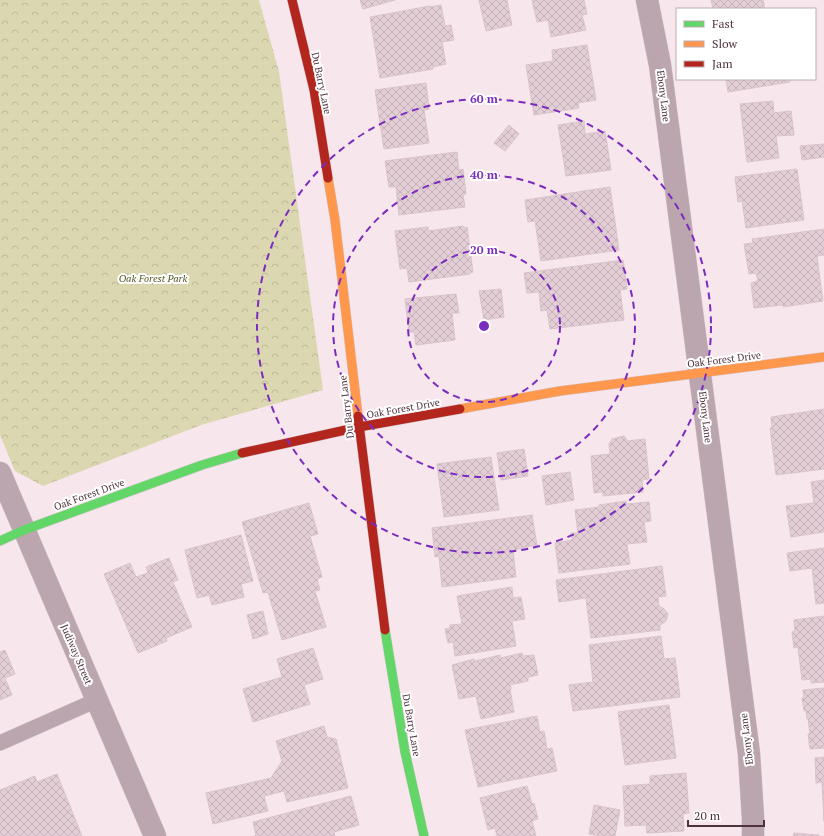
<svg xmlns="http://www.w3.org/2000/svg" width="824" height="836" viewBox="0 0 824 836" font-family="'PT Serif',serif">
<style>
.forest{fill:url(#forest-crowns)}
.building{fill:url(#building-cross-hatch);stroke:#d9c3cc}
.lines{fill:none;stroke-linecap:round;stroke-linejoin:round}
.lane-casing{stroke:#d4c4ca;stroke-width:16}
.street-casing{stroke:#d4c4ca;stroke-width:23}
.fast-casing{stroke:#d4c4ca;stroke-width:10}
.slow-casing{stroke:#d4c4ca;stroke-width:10}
.jam-casing{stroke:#d4c4ca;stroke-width:10}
.lane{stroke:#bba5ae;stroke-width:15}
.street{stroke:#bba5ae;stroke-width:22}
.fast{stroke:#63d668;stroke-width:9}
.slow{stroke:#ff974d;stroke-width:9}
.jam{stroke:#b3261e;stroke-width:9}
.ring{fill:none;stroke:#7b2cbf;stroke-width:2;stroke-dasharray:7 5}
.labels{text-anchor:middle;stroke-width:4;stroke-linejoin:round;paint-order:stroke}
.street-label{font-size:10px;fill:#4f323e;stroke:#fff}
.park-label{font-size:10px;font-style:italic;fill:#545723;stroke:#fff}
.centre{fill:#7b2cbf;stroke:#fff;stroke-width:2}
.ring-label{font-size:12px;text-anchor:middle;font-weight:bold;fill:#7b2cbf;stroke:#fff;stroke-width:4;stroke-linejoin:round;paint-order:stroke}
</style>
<defs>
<pattern id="forest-crowns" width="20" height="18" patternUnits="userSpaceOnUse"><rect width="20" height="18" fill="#dbd7b0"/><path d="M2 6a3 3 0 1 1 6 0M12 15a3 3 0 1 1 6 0" fill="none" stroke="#beb998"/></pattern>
<pattern id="building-cross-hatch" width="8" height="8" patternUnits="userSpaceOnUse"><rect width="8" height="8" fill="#e4ced6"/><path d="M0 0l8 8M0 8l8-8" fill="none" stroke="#c5b1b9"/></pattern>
</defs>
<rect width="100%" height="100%" fill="#f7e6ec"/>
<path class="forest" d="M0,0h259l20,72 44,318 -122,35 -158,61 -28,-15 -15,-36z"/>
<g class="building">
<path d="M360,0h35l-32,9z"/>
<path d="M479,0h28l5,25 -26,6z"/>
<path d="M532,0h52l3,14 -5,1 4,15 -35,7 -3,-17 -11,2z"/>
<path d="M711,0h52l2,9h-52z"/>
<path d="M441,5l4,21 6,-1 3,15 -12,2 4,22 -13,3v2l-53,9 -10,-61 60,-11v1z"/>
<path d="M587,45l9,55 -18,3 1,5 -45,7 -8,-50 27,-4 -1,-11z"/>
<path d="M726,79h64v3l-62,10z"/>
<path d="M426,83l3,26 -5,1 5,33 -45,6 -9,-59z"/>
<path d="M773,101l1,12 17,-2 3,24 -18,1 3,22 -32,4 -7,-58z"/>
<path d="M584,121l1,13 20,-3 6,39 -45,6 -8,-51z"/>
<path d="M509,125l10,9 -14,17 -11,-8z"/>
<path d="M824,144v13l-22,3 -2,-14z"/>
<path d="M457,152l2,18 4,-1 3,25 -3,1 2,12 -66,8 -3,-28h-7l-4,-26z"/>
<path d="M797,169l7,51 -58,8 -4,-27 -4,1 -3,-25z"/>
<path d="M610,187l9,63 -78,11 -6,-40 -7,1 -3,-22z"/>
<path d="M463,226l1,2 3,-1 6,45 -3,1v1l-61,8 -2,-14 -7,1 -5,-38 33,-4v4z"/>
<path d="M824,229v26l-7,1 6,45 -40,6v-2l-29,3 -3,-25 7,-2 -2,-8 -7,1 -5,-30 9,-1 -1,-4z"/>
<path d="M623,260l4,29 -7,1 4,30 -74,9 -3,-19 -6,1 -2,-19 -12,1 -3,-20z"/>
<path d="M501,289l3,28 -20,3 -5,-29z"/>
<path d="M456,294l3,19h-7l3,27 -39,5 -2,-13h-5l-4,-33z"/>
<path d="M824,409v60l-48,6 -6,-47h2l-1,-11z"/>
<path d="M624,436l4,5 17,-2 4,40 -7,1 1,12 -40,4v-4l-9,1 -3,-37 19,-2 -1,-10 3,-5z"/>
<path d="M524,449l4,27 -27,4 -4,-27z"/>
<path d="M491,457l8,53 -55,7 -7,-53z"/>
<path d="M570,472l4,28 -28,5 -4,-29z"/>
<path d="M824,480v52l-33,5 -5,-31 28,-3 -3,-21z"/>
<path d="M626,501l1,3 22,-2 2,19 -7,1 3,20 -20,2 3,20 -71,9 -4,-30 17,-3 -1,-7h7l-3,-23 24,-3v-2z"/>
<path d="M309,503l9,31 -8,2 12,41 -5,2 3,11 -5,1 11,36 -44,13 -14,-48 -5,1 -21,-71z"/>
<path d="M532,515l5,30 -24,5 3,27 -74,10 -3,-31 -4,1 -3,-29z"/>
<path d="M241,535l12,46 -12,3 3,13 -32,8 -3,-10 -12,3 -12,-48z"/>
<path d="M824,548v55l-8,1 -4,-36 -22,3 -3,-18z"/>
<path d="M169,558l9,22 -5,2 19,45 -26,11 1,3 -29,12 -34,-79 26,-11 6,14 12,-4 -2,-6z"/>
<path d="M662,566l4,30 -8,1 1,9 5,3 4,5 -2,7 -6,4v5l-69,8 -5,-40 -27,4 -3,-22z"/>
<path d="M512,587l1,11 8,-1 4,22 -13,2 4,25 -61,10 -2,-14 -5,1 -3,-14 5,-1v-3l12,-1 -5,-28z"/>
<path d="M263,611l5,23 -15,5 -6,-24z"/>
<path d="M824,616v66l-13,1v-4l-9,1 -4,-33 -4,1 -2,-16 3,-1 -1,-11z"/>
<path d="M661,636l3,23 11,-1 5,39 -107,14 -4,-26 24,-3 -4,-37z"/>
<path d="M313,648l10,31 -19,6 6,19 -57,18 -10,-33 39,-12 -5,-18z"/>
<path d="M5,650l10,24 -10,4 7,17 -12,5v-48z"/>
<path d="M522,653l1,3 11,-1 4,20 -10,2v4l-18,4 1,4h-1l4,23 -33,7 -5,-23 -17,3 -7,-34 22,-6 1,2 25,-6 1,3z"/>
<path d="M824,688v60l-14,1 -2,-15 2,-1 -2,-14h-1l-1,-8h-2l-2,-13h2l-1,-8z"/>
<path d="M669,705l7,53 -51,7 -7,-53z"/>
<path d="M537,716l3,16 4,-1 3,18 5,-1 5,23 -79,16 -13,-57z"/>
<path d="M324,726l3,11 9,2 12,49 -61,14 -3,-11 -20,5 4,15 -55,13 -7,-31 65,-15 11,-17 -6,-20z"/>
<path d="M824,757v64l-2,-39 -6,1 -1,-25z"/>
<path d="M686,773l3,40 -6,1 1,17 -37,2 -1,-8 -21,1 -2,-40 27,-2v-8z"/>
<path d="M57,774l25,62h-82v-46l35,-14 2,6z"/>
<path d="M527,786l5,18 2,-1 4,16 -6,2 4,15h-39l-2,-8 -7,2 -8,-32z"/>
<path d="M351,796l8,29 -25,7 1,4h-81l2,-1 -3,-13z"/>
<path d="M594,805l26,5 -5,26h-13l-13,-2z"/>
<path d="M794,833l25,2v1h-26z"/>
</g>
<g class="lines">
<g class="lane-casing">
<path id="lane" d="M0,743l97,-43"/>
</g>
<g class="street-casing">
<g id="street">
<path d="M647,0l13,65 89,689 4,64v18"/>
<path d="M0,473l155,363"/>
</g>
</g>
<g class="fast-casing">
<g id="fast">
<path d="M0,541l24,-11 178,-65 40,-12"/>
<path d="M385,630l20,122 19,84"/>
</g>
</g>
<g class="slow-casing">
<g id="slow">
<path d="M328,178l7,42 23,196"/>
<path d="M460,409l100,-18 264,-34"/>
</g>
</g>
<g class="jam-casing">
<g id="jam">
<path d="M292,0l22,90 14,88"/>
<path d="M358,416l27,214"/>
<path d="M242,453l117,-26 101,-18"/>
</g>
</g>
<use href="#lane" class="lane"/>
<use href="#street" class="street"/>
<use href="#fast" class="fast"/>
<use href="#slow" class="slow"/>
<use href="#jam" class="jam"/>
</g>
<g class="ring">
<circle cx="484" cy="326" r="76"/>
<circle cx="484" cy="326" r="151"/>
<circle cx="484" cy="326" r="227"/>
</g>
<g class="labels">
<g class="street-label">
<text transform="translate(322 83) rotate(78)" y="4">Du Barry Lane</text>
<text transform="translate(664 96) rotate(83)" y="4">Ebony Lane</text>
<text transform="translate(724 359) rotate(-7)" y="4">Oak Forest Drive</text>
<text transform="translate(346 407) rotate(-97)" y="4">Du Barry Lane</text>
<text transform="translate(403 408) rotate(-10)" y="4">Oak Forest Drive</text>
<text transform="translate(706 417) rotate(83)" y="4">Ebony Lane</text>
<text transform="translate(89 494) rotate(-20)" y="4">Oak Forest Drive</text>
<text transform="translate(77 654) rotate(67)" y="4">Judiway Street</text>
<text transform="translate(412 725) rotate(80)" y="4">Du Barry Lane</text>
<text transform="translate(746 739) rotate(-97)" y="4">Ebony Lane</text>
</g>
<g class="park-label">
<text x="153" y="282">Oak Forest Park</text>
</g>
</g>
<circle cx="484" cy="326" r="6" class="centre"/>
<g class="ring-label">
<text x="484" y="103">60 m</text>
<text x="484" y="179">40 m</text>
<text x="484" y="254">20 m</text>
</g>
<rect x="676" y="8" width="140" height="72" fill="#ffffff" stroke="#b9adb2"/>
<rect x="684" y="21" width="20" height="6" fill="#63d668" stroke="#b9adb2"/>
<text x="712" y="28" font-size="12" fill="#4f323e">Fast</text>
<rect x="684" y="41" width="20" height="6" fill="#ff974d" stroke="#b9adb2"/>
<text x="712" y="48" font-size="12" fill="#4f323e">Slow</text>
<rect x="684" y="61" width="20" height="6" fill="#b3261e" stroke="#b9adb2"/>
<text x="712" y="68" font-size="12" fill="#4f323e">Jam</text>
<path d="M688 820v6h76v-6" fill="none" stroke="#4f323e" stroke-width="2"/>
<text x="694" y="820" font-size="12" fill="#4f323e" stroke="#ffffff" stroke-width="3" paint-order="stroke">20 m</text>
</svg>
